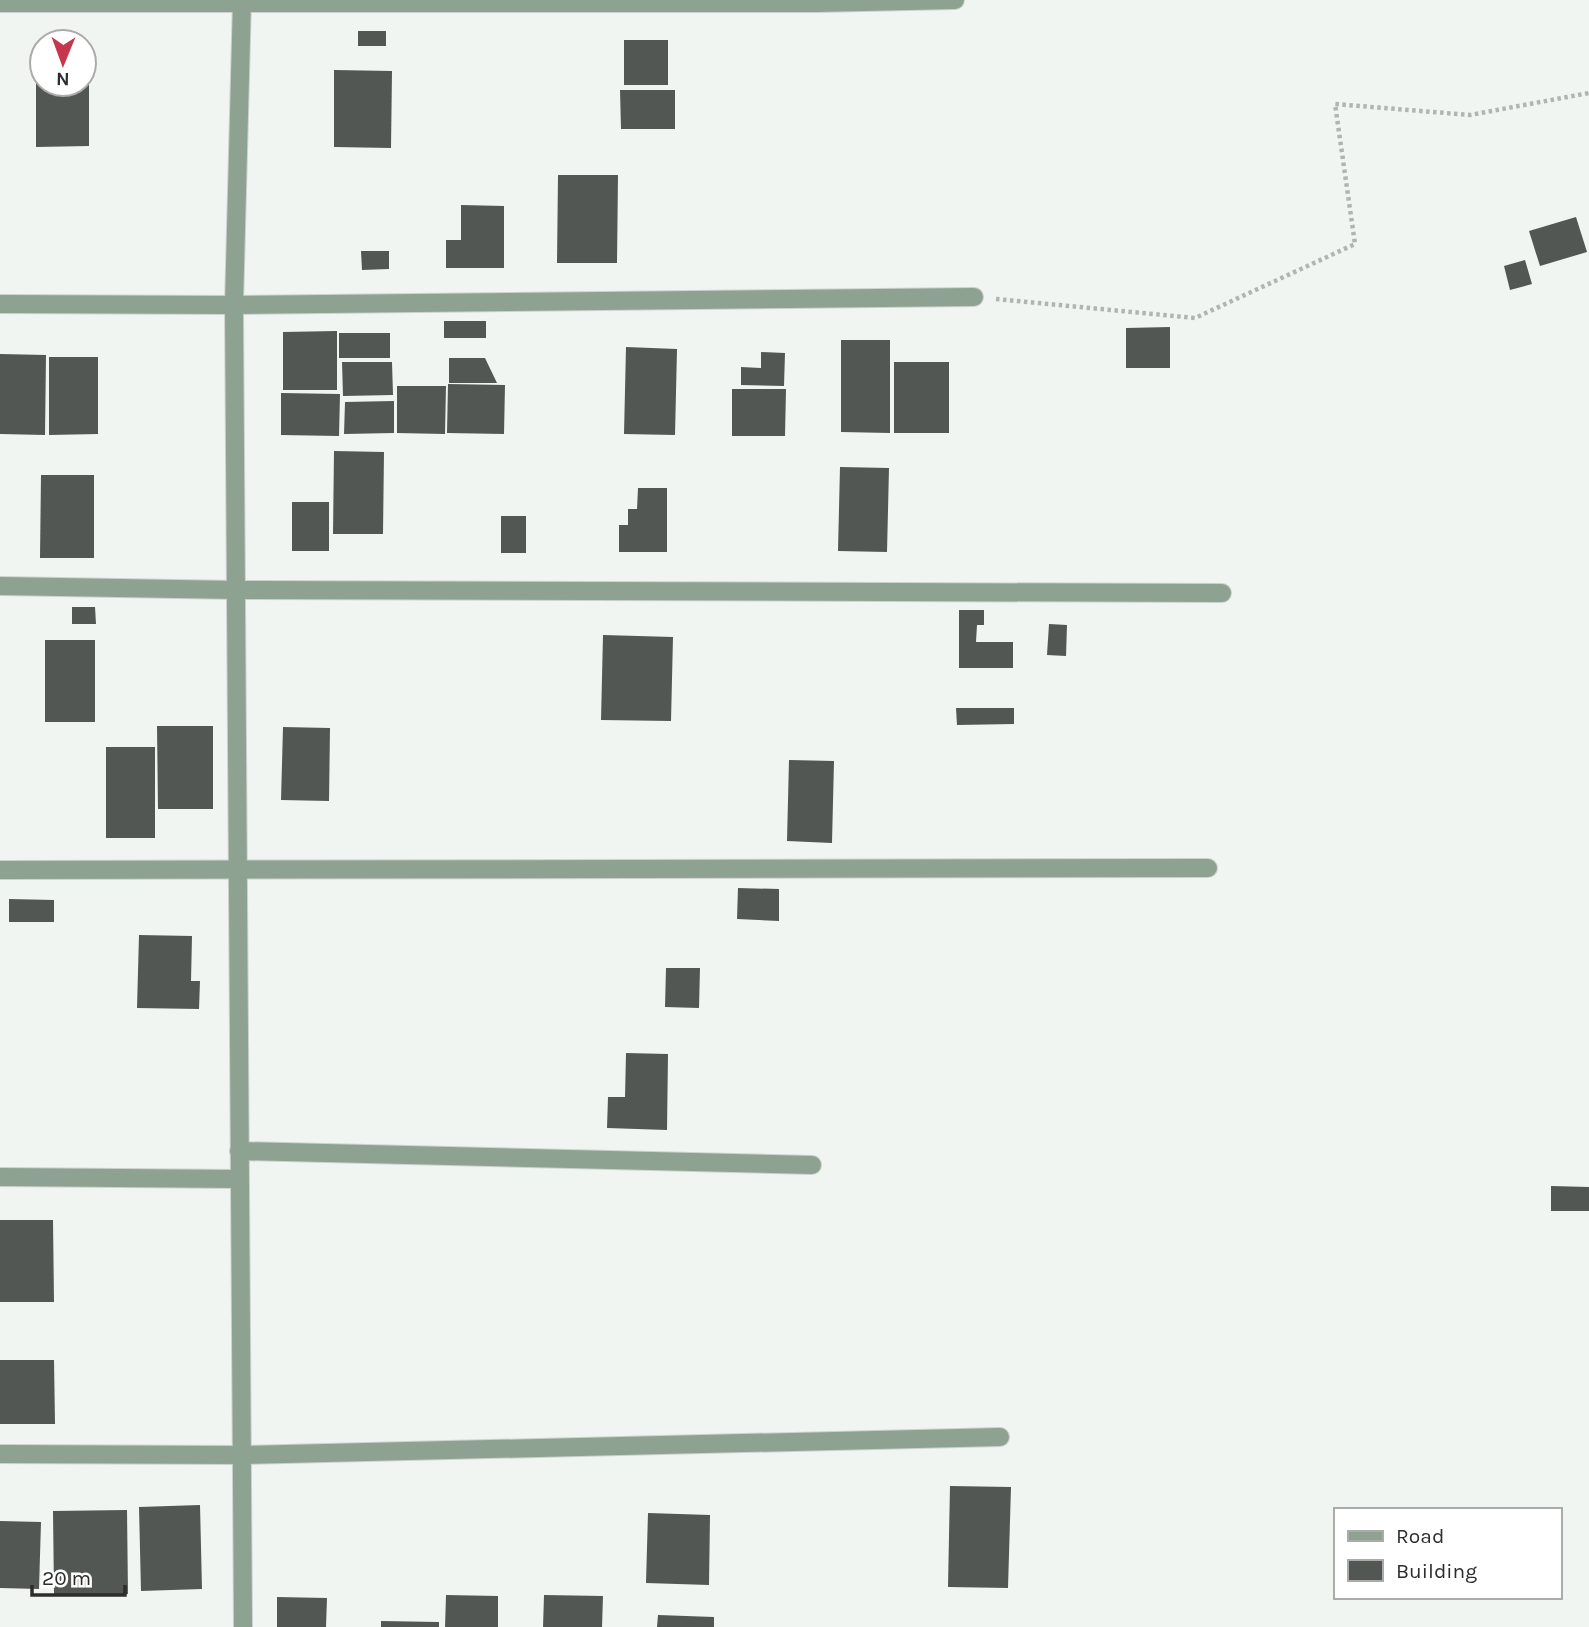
<svg xmlns="http://www.w3.org/2000/svg" width="1589" height="1627" viewBox="0 0 1589 1627" font-family="Karla,sans-serif">
<style>
.building{fill:#535753}
.lines{fill:none;stroke-linecap:round;stroke-linejoin:round}
.minor-casing{stroke:#cdd1ce;stroke-width:20}
.path{stroke:#b1b5b2;stroke-width:4.5;stroke-dasharray:3.5 3.5;stroke-linecap:butt}
.minor{stroke:#8da290;stroke-width:18}
</style>
<rect width="100%" height="100%" fill="#f0f5f1"/>
<g class="building">
<rect x="358" y="31" width="28" height="15"/>
<rect x="624" y="40" width="44" height="45"/>
<path d="M334,70l58,1 -1,77 -57,-1z"/>
<path d="M36,71h6v13h42v-12h5v74l-53,1z"/>
<path d="M620,90h55v39h-54z"/>
<path d="M558,175h60l-1,88h-60z"/>
<path d="M461,205l43,1v62h-58v-28h15z"/>
<path d="M1576,217l11,35 -47,14 -11,-35z"/>
<path d="M361,251h28v18l-27,1z"/>
<path d="M1525,260l7,24 -22,6 -6,-24z"/>
<rect x="444" y="321" width="42" height="17"/>
<path d="M1170,327v41h-44v-40z"/>
<path d="M337,331v59h-54v-58z"/>
<rect x="339" y="333" width="51" height="25"/>
<path d="M841,340h49v93l-49,-1z"/>
<path d="M626,347l51,2 -2,86 -51,-1z"/>
<path d="M761,352l24,1 -1,33 -43,-1v-18l20,1z"/>
<path d="M0,354l46,1 -1,80 -45,-1z"/>
<path d="M49,357h49v77l-49,1z"/>
<path d="M449,358h36l12,25h-48z"/>
<path d="M342,362h50l1,33 -50,1z"/>
<rect x="894" y="362" width="55" height="71"/>
<path d="M448,384l57,1 -1,49 -57,-1z"/>
<path d="M397,386h49l-1,48 -48,-1z"/>
<path d="M732,389h54l-1,47h-53z"/>
<path d="M281,393l59,1 -1,42 -58,-1z"/>
<path d="M394,401v32l-50,1 1,-32z"/>
<path d="M334,451l50,1 -1,82h-50z"/>
<path d="M840,467l49,1 -2,84 -49,-1z"/>
<path d="M41,475h53v83h-54z"/>
<path d="M638,488h29v64h-48v-27h9v-16h9z"/>
<rect x="292" y="502" width="37" height="49"/>
<rect x="501" y="516" width="25" height="37"/>
<path d="M72,607h23l1,17h-24z"/>
<path d="M959,610h25v15h-7l-1,17h37v26h-54z"/>
<path d="M1049,624l18,1 -1,31 -19,-1z"/>
<path d="M603,635l70,2 -2,84 -70,-1z"/>
<rect x="45" y="640" width="50" height="82"/>
<path d="M956,708h58v16l-57,1z"/>
<path d="M157,726h56v83h-55z"/>
<path d="M283,727l47,1 -1,73 -48,-1z"/>
<rect x="106" y="747" width="49" height="91"/>
<path d="M789,760l45,1 -2,82 -45,-2z"/>
<path d="M738,888l41,1v32l-42,-2z"/>
<path d="M9,899l45,1v22h-45z"/>
<path d="M139,935l53,1 -1,45h9l-1,28 -62,-1z"/>
<path d="M666,968h34l-1,40 -34,-1z"/>
<path d="M626,1053l42,1 -1,76 -60,-2 1,-31h17z"/>
<path d="M1551,1186l38,1v24h-38z"/>
<path d="M0,1220h53l1,82h-54z"/>
<path d="M0,1360h54l1,64h-55z"/>
<path d="M950,1486l61,1 -3,101 -60,-1z"/>
<path d="M200,1505l2,84 -61,2 -2,-84z"/>
<path d="M127,1510l1,84h-74l-1,-83z"/>
<path d="M648,1513l62,2 -1,70 -63,-2z"/>
<path d="M0,1521l41,1 -2,67 -39,-1z"/>
<path d="M446,1595l52,1v31h-53z"/>
<path d="M544,1595l59,1 -1,31h-59z"/>
<path d="M277,1597l50,1 -1,29h-49z"/>
<path d="M658,1615l56,2v10h-57z"/>
<path d="M381,1621l58,1v5h-58z"/>
</g>
<g class="lines">
<g class="minor-casing">
<g id="minor">
<path d="M242,0l-8,305 9,1322"/>
<path d="M0,3h817l138,-3"/>
<path d="M0,304l234,1 740,-8"/>
<path d="M0,586l236,4 986,3"/>
<path d="M0,870l1208,-2"/>
<path d="M239,1151l573,14"/>
<path d="M0,1177l239,2"/>
<path d="M0,1454l241,1 759,-18"/>
</g>
</g>
<path class="path" d="M996,299l199,19 160,-74 -20,-140 135,11 119,-22"/>
<use href="#minor" class="minor"/>
</g>
<rect x="1334" y="1508" width="228" height="91" fill="#ffffff" stroke="#ababab" stroke-width="2"/>
<rect x="1348" y="1531" width="35" height="10" fill="#8da290" stroke="#ababab" stroke-width="2"/>
<text x="1396" y="1543" font-size="21" fill="#2c2d2c">Road</text>
<rect x="1348" y="1560" width="35" height="21" fill="#535753" stroke="#ababab" stroke-width="2"/>
<text x="1396" y="1578" font-size="21" fill="#2c2d2c">Building</text>
<g transform="translate(63 63) rotate(181)"><circle r="33" fill="#ffffff" stroke="#ababab" stroke-width="2"/>
<path d="M0-5L12 26L0 18L-12 26Z" fill="#c6364c"/>
<text y="-10" font-size="19" font-weight="bold" text-anchor="middle" fill="#2c2d2c">N</text>
</g>
<path d="M32 1585v10h93v-10" fill="none" stroke="#2c2d2c" stroke-width="3.5"/>
<text x="42" y="1585" font-size="21" fill="#2c2d2c" stroke="#ffffff" stroke-width="5" paint-order="stroke">20 m</text>
</svg>
